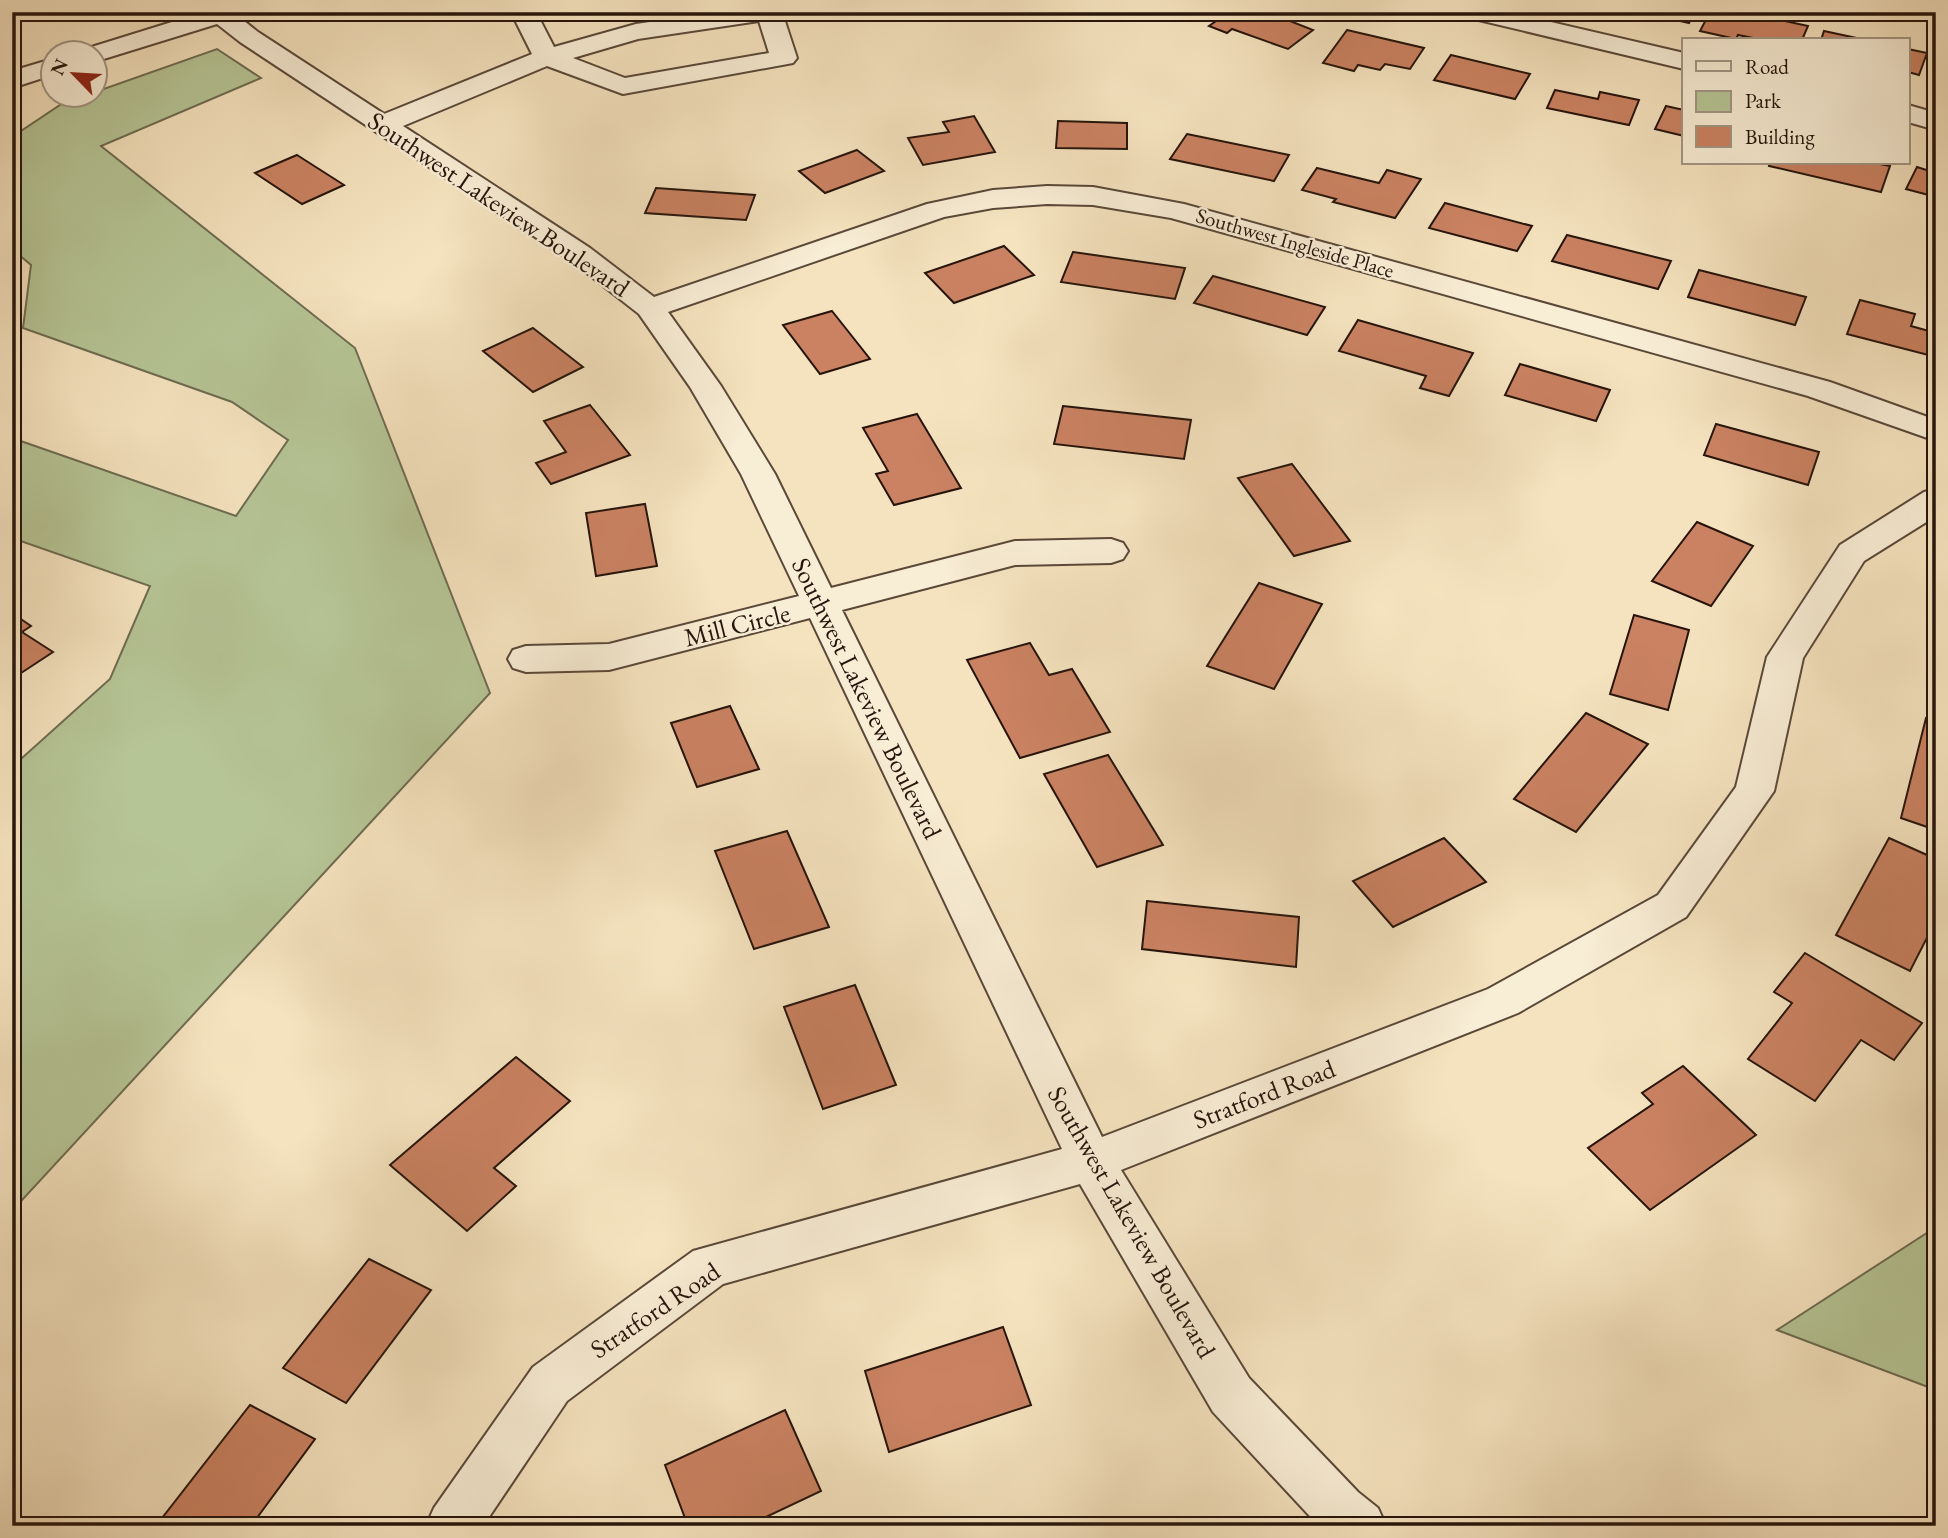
<svg xmlns="http://www.w3.org/2000/svg" width="1948" height="1538" viewBox="0 0 1948 1538" font-family="'EB Garamond',serif">
<style>
.green{fill:#b6c596;stroke:#6e6c51;stroke-width:2}
.building{fill:#ca8262;stroke:#26140c;stroke-width:2}
.lines{fill:none;stroke-linecap:round;stroke-linejoin:round}
.minor-casing{stroke:#5a4839;stroke-width:4}
.minor{fill:#f8edd5;fill-rule:evenodd}
.labels{text-anchor:middle;stroke-width:5;stroke-linejoin:round;paint-order:stroke}
.far-street-label{font-size:21px;fill:#26140c;stroke:#f8edd5}
.street-label{font-size:26px;fill:#26140c;stroke:#f8edd5}
</style>
<rect width="100%" height="100%" fill="#f5e3bf"/>
<filter id="stains"><feTurbulence type="fractalNoise" baseFrequency=".00286" numOctaves="4"/><feColorMatrix values="0 0 0 0 .2 0 0 0 0 .09 0 0 0 0 .02 0 0 0 .5 -.17"/></filter>
<radialGradient id="worn" r=".72"><stop offset=".6" stop-color="#630" stop-opacity="0"/><stop offset="1" stop-color="#630" stop-opacity=".3"/></radialGradient>
<g class="green">
<path d="M217,49l44,29 -160,68 254,202 135,345 -478,518v-444l98,-88 40,-93 -138,-48v-100l224,78 52,-76 -56,-38 -209,-74 8,-63 -19,-16v-112l51,-34 31,-9 1,-2z"/>
<path d="M1936,1227v163l-159,-60z"/>
</g>
<g class="building">
<path d="M1229,12h38l46,18 -25,19 -56,-20 -5,4 -18,-7z"/>
<path d="M1642,12h52l-5,11z"/>
<path d="M1710,12h33l65,14 -6,14h-39l-25,-5 -2,4 -36,-8z"/>
<path d="M1347,30l77,18 -14,21 -25,-5 -5,6 -22,-5 -4,6 -31,-8z"/>
<path d="M1824,31l42,9h-45z"/>
<path d="M1908,49l19,4 -8,22 -11,-3z"/>
<path d="M1451,55l79,19 -15,25 -81,-19z"/>
<path d="M1555,90l43,9 2,-7 39,8 -10,25 -82,-17z"/>
<path d="M1666,106l18,4v26l-29,-7z"/>
<path d="M974,116l21,36 -72,13 -15,-27 41,-6 -6,-10z"/>
<path d="M1058,121l69,2v26l-71,-1z"/>
<path d="M1187,134l102,21 -15,26 -104,-22z"/>
<path d="M857,150l27,21 -59,22 -26,-22z"/>
<path d="M297,155l47,30 -42,19 -47,-31z"/>
<path d="M1770,163h105l15,3 -9,26 -112,-26z"/>
<path d="M1917,167l19,6v24l-30,-8z"/>
<path d="M1317,168l62,15 8,-13 34,9 -26,39 -62,-16 3,-3 -34,-9z"/>
<path d="M656,188l99,7 -9,25 -101,-7z"/>
<path d="M1445,203l87,23 -15,25 -88,-23z"/>
<path d="M1567,235l104,26 -13,28 -106,-28z"/>
<path d="M1004,246l30,29 -80,28 -29,-30z"/>
<path d="M1073,252l112,16 -10,31 -114,-17z"/>
<path d="M1699,270l107,27 -11,28 -107,-28z"/>
<path d="M1213,276l112,31 -18,28 -113,-32z"/>
<path d="M1860,300l55,14 -4,12 25,7v24l-89,-23z"/>
<path d="M832,311l38,48 -50,15 -37,-49z"/>
<path d="M1358,320l115,33 -24,43 -29,-8 6,-12 -87,-25z"/>
<path d="M533,328l50,39 -50,25 -50,-41z"/>
<path d="M1520,364l90,26 -14,31 -91,-26z"/>
<path d="M590,405l40,50 -79,29 -15,-21 30,-11 -22,-31z"/>
<path d="M1063,406l128,14 -7,39 -130,-15z"/>
<path d="M917,414l44,74 -67,17 -18,-31 12,-3 -25,-43z"/>
<path d="M1716,424l103,28 -11,33 -104,-30z"/>
<path d="M1292,464l58,77 -56,15 -56,-78z"/>
<path d="M645,504l12,62 -61,10 -10,-63z"/>
<path d="M1697,522l56,24 -42,60 -59,-25z"/>
<path d="M1259,583l63,21 -48,85 -67,-23z"/>
<path d="M12,613l19,13 -9,6 31,20 -41,27z"/>
<path d="M1634,615l55,15 -21,80 -58,-16z"/>
<path d="M1030,643l19,32 23,-6 38,63 -90,26 -53,-98z"/>
<path d="M730,706l29,63 -62,18 -26,-64z"/>
<path d="M1586,713l62,31 -72,88 -62,-33z"/>
<path d="M1926,718l10,3v109l-35,-12z"/>
<path d="M1108,755l55,90 -66,22 -53,-93z"/>
<path d="M787,831l42,96 -75,22 -39,-98z"/>
<path d="M1444,838l42,44 -93,45 -40,-46z"/>
<path d="M1889,838l47,21v61l-26,51 -74,-36z"/>
<path d="M1147,901l152,16 -3,50 -154,-18z"/>
<path d="M1805,953l117,70 -28,37 -33,-20 -46,61 -67,-42 44,-56 -18,-11z"/>
<path d="M855,985l41,100 -73,24 -39,-102z"/>
<path d="M516,1057l54,44 -76,67 22,18 -49,45 -77,-66z"/>
<path d="M1683,1066l73,69 -106,75 -62,-62 65,-44 -11,-11z"/>
<path d="M369,1259l62,31 -85,113 -63,-35z"/>
<path d="M1003,1327l28,78 -142,47 -24,-81z"/>
<path d="M250,1405l65,34 -64,87h-85l-7,-4z"/>
<path d="M785,1410l36,81 -74,35h-59l-23,-61z"/>
</g>
<g class="lines">
<g class="minor-casing">
<g id="minor">
<path d="M204,12h29l25,20 126,82 148,-60 -21,-42h25l18,35 82,-23 82,-12h64l15,46 -4,5 -170,31 -76,-28 -144,60 187,122 64,49 273,-93 66,-14 54,-4 46,1 91,17 646,178 106,38v21l-128,-45 -637,-178 -78,-13 -46,-1 -54,4 -49,9 -276,95 53,74 54,88 56,114 184,-47 96,-2 12,4 5,8 -5,8 -12,4 -96,2 -173,45 260,527 386,-148 170,-94 78,-108 31,-130 73,-112 84,-53 12,-3v27l-72,45 -61,97 -29,133 -88,126 -168,96 -397,157 128,208 109,114 20,16 8,18h-67l-106,-114 -133,-228 -357,100 -156,117 -84,125h-57l8,-18 99,-141 160,-116 369,-102 -252,-531 -201,52 -83,2 -13,-4 -5,-9 5,-9 13,-4 83,-2 190,-48 -58,-122 -51,-87 -51,-73 -69,-54 -330,-218 -23,-18 -123,38v-10h-12l3,-3zM759,21l10,32 -144,25 -52,-20 65,-19z"/>
<path d="M1463,12h45l176,41v16l-218,-52z"/>
<path d="M52,59v16l-40,13v-17z"/>
<path d="M1908,105l28,8v17l-28,-8z"/>
</g>
</g>
<use href="#minor" class="minor"/>
</g>
<g class="labels">
<g class="far-street-label">
<text transform="translate(1295 243) rotate(16)" y="7">Southwest Ingleside Place</text>
</g>
<g class="street-label">
<text transform="translate(499 204) rotate(34)" y="9">Southwest Lakeview Boulevard</text>
<text transform="translate(737 625) rotate(-14)" y="9">Mill Circle</text>
<text transform="translate(867 698) rotate(64)" y="9">Southwest Lakeview Boulevard</text>
<text transform="translate(1264 1094) rotate(-21)" y="9">Stratford Road</text>
<text transform="translate(1132 1222) rotate(60)" y="9">Southwest Lakeview Boulevard</text>
<text transform="translate(655 1310) rotate(-34)" y="9">Stratford Road</text>
</g>
</g>
<rect width="1948" height="1538" fill="none" stroke="#f5e3bf" stroke-width="42"/>
<rect x="14" y="14" width="1920" height="1510" fill="none" stroke="#26140c" stroke-width="3.5"/>
<rect x="21" y="21" width="1906" height="1496" fill="none" stroke="#26140c" stroke-width="2"/>
<rect x="1682" y="38" width="228" height="126" fill="#f8edd5" stroke="#a49685" stroke-width="2"/>
<rect x="1696" y="61" width="35" height="10" fill="#f8edd5" stroke="#a49685" stroke-width="2"/>
<text x="1745" y="74" font-size="21" fill="#26140c">Road</text>
<rect x="1696" y="91" width="35" height="21" fill="#b6c596" stroke="#a49685" stroke-width="2"/>
<text x="1745" y="108" font-size="21" fill="#26140c">Park</text>
<rect x="1696" y="126" width="35" height="21" fill="#ca8262" stroke="#a49685" stroke-width="2"/>
<text x="1745" y="144" font-size="21" fill="#26140c">Building</text>
<g transform="translate(74 74) rotate(295)"><circle r="33" fill="#f8edd5" stroke="#a49685" stroke-width="2"/>
<path d="M0-5L12 26L0 18L-12 26Z" fill="#8f2418"/>
<text y="-10" font-size="19" font-weight="bold" text-anchor="middle" fill="#26140c">N</text>
</g>
<rect width="100%" height="100%" filter="url(#stains)"/>
<rect width="100%" height="100%" fill="url(#worn)"/>
</svg>
